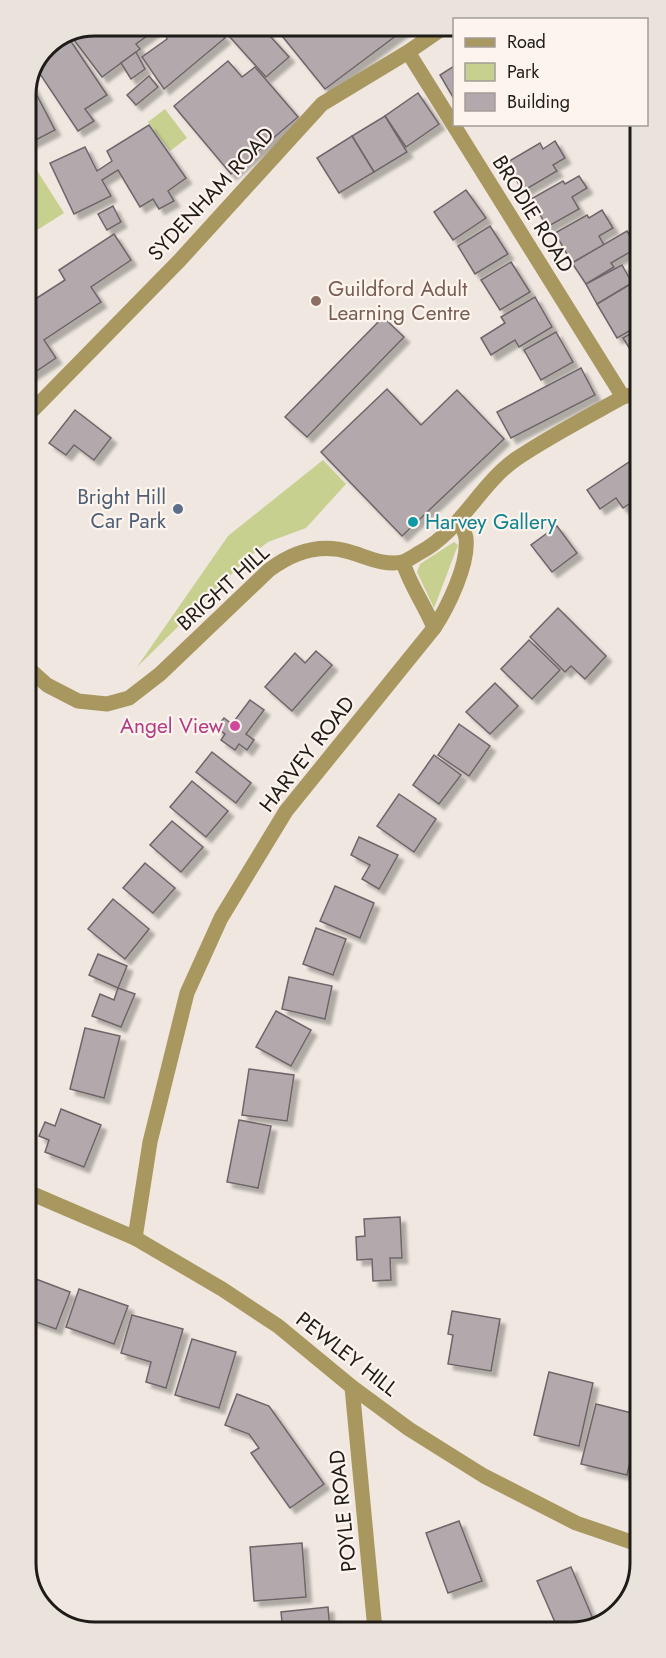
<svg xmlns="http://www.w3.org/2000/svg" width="666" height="1658" viewBox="0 0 666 1658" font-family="Jost,sans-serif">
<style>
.green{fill:#c7d08e}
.building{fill:#b3a9ad;stroke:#6e6569;stroke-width:1.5;filter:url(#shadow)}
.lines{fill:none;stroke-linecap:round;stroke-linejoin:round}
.minor{stroke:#a8985f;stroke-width:15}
.education-dot{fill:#8d6e63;stroke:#fcf4ed;stroke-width:2}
.service-dot{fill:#5c6f8a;stroke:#fcf4ed;stroke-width:2}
.culture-dot{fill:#0f9aa8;stroke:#fcf4ed;stroke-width:2}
.hotel-dot{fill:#d1479c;stroke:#fcf4ed;stroke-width:2}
.labels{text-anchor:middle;stroke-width:4.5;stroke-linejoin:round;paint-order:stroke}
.street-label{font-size:21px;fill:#1e1b18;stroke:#fcf4ed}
.education-label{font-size:21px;fill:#785e54;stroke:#fcf4ed;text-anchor:start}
.service-label{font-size:21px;fill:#4e5e75;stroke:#fcf4ed;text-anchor:end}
.culture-label{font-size:21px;fill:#0d838f;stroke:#fcf4ed;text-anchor:start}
.hotel-label{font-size:21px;fill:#b23c85;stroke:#fcf4ed;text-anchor:end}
.rim{fill:none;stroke:#1e1b18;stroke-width:3}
</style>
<defs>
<filter id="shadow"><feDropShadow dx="5.5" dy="5.5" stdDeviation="1.5" flood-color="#0004"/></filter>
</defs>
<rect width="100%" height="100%" fill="#efe7e0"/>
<g class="green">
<path d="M165,109l22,29 -17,13 -22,-29z"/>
<path d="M31,161l33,52 -38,24v-73z"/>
<path d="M323,460l23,24 -40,44 -38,14 -19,15 -112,110 91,-131z"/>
<path d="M454,542l4,3 -24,63 -17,-36 3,-8z"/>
</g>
<g class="building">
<path d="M95,26h66l-25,18 4,5 -38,28 -31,-41z"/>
<path d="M168,26h46l11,12 -61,51 -22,-32 25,-18 -3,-9z"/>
<path d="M220,26h41l28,31 -23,20z"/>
<path d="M274,26h129l2,3 -80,60z"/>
<path d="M68,37l39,58 -22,14 9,12 -16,10 -42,-63 10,-22z"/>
<path d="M136,52l9,17 -14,10 -10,-16z"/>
<path d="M228,61l14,16 13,-10 43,50 -67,57 -57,-68z"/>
<path d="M454,66v33l-14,-24z"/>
<path d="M149,76l9,11 -22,18 -9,-10z"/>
<path d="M30,82l25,48 -29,15v-54z"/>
<path d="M418,93l21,31 -33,23 -21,-31z"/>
<path d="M385,116l22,36 -33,20 -22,-36z"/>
<path d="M149,125l37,53 -18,13 6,10 -15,8 -6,-10 -13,8 -22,-37 -16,10 9,16 -37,18 -24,-51 35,-16 12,24 15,-10 -5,-10z"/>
<path d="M352,136l22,36 -35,21 -22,-35z"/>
<path d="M555,141l10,17 -12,7 4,6 -34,20 -17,-28 34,-20 3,6z"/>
<path d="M579,176l8,12 -15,9 7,12 -32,18 -16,-28 32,-18 2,3z"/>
<path d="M466,190l20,28 -33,22 -19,-28z"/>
<path d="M113,206l8,16 -14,8 -9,-16z"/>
<path d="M602,210l11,18 -14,8 5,9 -32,18 -17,-30 32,-18 2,3z"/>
<path d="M490,226l18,28 -33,20 -17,-28z"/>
<path d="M627,231l10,17 -26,15 3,4 -28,17 -14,-21z"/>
<path d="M114,234l17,26 -40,27 10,15 -57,38 12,18 -30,20v-73l39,-25 -6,-10z"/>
<path d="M511,262l19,30 -30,18 -19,-30z"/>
<path d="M622,265l10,18 -35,21 -11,-20z"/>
<path d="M629,285l8,14 1,27 -21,12 -20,-34z"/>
<path d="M535,297l17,30 -33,20 -4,-7 -24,15 -10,-17 24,-15 -4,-6z"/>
<path d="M383,317l21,20 -97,100 -22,-20z"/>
<path d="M638,329v33l-15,-24z"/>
<path d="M556,332l17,30 -32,18 -17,-30z"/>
<path d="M581,368l14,27 -84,43 -14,-26z"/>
<path d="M387,389l34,36 36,-35 47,49 -102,97 -81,-84z"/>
<path d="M75,410l36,28 -17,22 -20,-15 -8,10 -17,-12z"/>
<path d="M632,460l6,9v29l-15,10 -7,-10 -16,11 -13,-19z"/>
<path d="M557,526l20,27 -25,19 -21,-27z"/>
<path d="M558,608l48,48 -21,23 -14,-13 -6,6 -35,-35z"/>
<path d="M529,640l31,30 -28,29 -31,-30z"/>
<path d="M316,651l16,14 -40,46 -27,-24 30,-34 10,10z"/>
<path d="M495,683l23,23 -28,28 -24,-22z"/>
<path d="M250,700l14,10 -18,24 8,6 -7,10 -8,-6 -4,6 -14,-10 4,-6 -9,-6 8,-10 8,6z"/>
<path d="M459,724l31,22 -21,30 -31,-21z"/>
<path d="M212,752l39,31 -15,20 -40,-31z"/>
<path d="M434,755l27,20 -22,29 -26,-19z"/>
<path d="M192,781l36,30 -22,26 -36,-30z"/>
<path d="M399,794l37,25 -22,33 -37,-26z"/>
<path d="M172,821l31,26 -22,25 -31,-27z"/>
<path d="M359,837l39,18 -19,34 -17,-10 8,-14 -19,-10z"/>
<path d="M145,863l30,25 -22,25 -30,-25z"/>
<path d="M335,886l39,17 -14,35 -40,-17z"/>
<path d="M113,899l36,30 -24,30 -37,-30z"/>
<path d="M316,928l30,11 -13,36 -30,-11z"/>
<path d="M98,954l29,12 -9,22 -29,-13z"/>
<path d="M289,977l43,9 -7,33 -43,-10z"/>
<path d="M118,988l17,6 -14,33 -29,-11 8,-22 14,6z"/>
<path d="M276,1011l35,19 -20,36 -35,-19z"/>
<path d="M85,1028l35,8 -16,62 -34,-9z"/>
<path d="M249,1069l45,6 -7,46 -45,-6z"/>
<path d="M61,1109l40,16 -17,42 -39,-15 4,-12 -10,-4 6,-14 10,4z"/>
<path d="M239,1120l32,6 -13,62 -31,-6z"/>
<path d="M400,1217l2,41h-12l1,22 -18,1 -1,-22 -15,1 -1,-23 9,-1 -1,-17z"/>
<path d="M28,1276l42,16 -14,37 -28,-10z"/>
<path d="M79,1289l49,17 -14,38 -48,-17z"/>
<path d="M452,1311l48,8 -9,52 -43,-7 5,-29 -5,-1z"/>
<path d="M132,1315l51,14 -17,59 -20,-6 5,-20 -30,-9z"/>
<path d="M192,1339l44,13 -17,56 -44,-13z"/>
<path d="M549,1372l44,11 -14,63 -45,-11z"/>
<path d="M237,1394l32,12 55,78 -34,24 -39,-55 8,-5 -10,-14 -24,-9z"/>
<path d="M596,1404l44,11 -13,60 -46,-11z"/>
<path d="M640,1469v20l-6,-2z"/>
<path d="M459,1521l23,60 -34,12 -22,-60z"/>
<path d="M302,1543l4,54 -52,4 -4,-54z"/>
<path d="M571,1567l25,59 -3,3h-35l-21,-48z"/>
<path d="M328,1607l2,24h-47l-2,-19z"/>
</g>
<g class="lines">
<g class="minor">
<path d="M408,52l215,345"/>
<path d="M26,417l153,-156 143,-157 86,-52 38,-26"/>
<path d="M403,562c7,24 22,43 31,66"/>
<path d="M27,667l20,18 31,16 29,3 22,-6 31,-24 109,-104c24,-18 52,-27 81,-18 17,5 34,14 53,10 5,-2 11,-6 16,-9 41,-21 60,-68 97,-94 34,-23 71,-42 107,-62l15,-4"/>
<path d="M28,1192l107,46 87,51 56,37 74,61 57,42 75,47 92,47 64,22"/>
<path d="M135,1238l15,-96 37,-149 34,-75 65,-107 148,-183c14,-21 35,-64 32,-90 -1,-6 -5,-12 -7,-18"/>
<path d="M352,1387l23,243"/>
</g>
</g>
<circle class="education-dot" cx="316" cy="301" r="6"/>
<circle class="service-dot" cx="178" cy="509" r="6"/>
<circle class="culture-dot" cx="413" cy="522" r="6"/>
<circle class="hotel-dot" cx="235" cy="726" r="6"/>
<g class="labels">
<g class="street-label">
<text transform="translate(211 194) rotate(-47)" y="7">SYDENHAM ROAD</text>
<text transform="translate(533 214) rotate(58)" y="7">BRODIE ROAD</text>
<text transform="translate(223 588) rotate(-42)" y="7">BRIGHT HILL</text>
<text transform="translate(307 754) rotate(-52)" y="7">HARVEY ROAD</text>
<text transform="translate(347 1354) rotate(38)" y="7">PEWLEY HILL</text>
<text transform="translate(343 1511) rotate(-96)" y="7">POYLE ROAD</text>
</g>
<g class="education-label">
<text x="328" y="296">Guildford Adult<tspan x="328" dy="24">Learning Centre</tspan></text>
</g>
<g class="service-label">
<text x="166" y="504">Bright Hill<tspan x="166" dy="24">Car Park</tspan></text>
</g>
<g class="culture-label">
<text x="425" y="529">Harvey Gallery</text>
</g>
<g class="hotel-label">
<text x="223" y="733">Angel View</text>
</g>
</g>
<path d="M0 0H666V1658H0ZM95 36H571A59 59 0 0 1 630 95V1563A59 59 0 0 1 571 1622H95A59 59 0 0 1 36 1563V95A59 59 0 0 1 95 36Z" fill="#eae3dc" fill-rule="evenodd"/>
<path class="rim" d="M95 36H571A59 59 0 0 1 630 95V1563A59 59 0 0 1 571 1622H95A59 59 0 0 1 36 1563V95A59 59 0 0 1 95 36Z"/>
<rect x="453" y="18" width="195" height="108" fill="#fcf4ed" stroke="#a39d98" stroke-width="1.5"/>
<rect x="465" y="38" width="30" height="9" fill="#a8985f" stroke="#a39d98" stroke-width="1.5"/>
<text x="507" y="48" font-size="18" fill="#1e1b18">Road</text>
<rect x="465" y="63" width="30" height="18" fill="#c7d08e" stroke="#a39d98" stroke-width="1.5"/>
<text x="507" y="78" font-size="18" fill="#1e1b18">Park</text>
<rect x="465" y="93" width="30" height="18" fill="#b3a9ad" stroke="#a39d98" stroke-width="1.5"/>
<text x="507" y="108" font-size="18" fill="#1e1b18">Building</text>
</svg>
